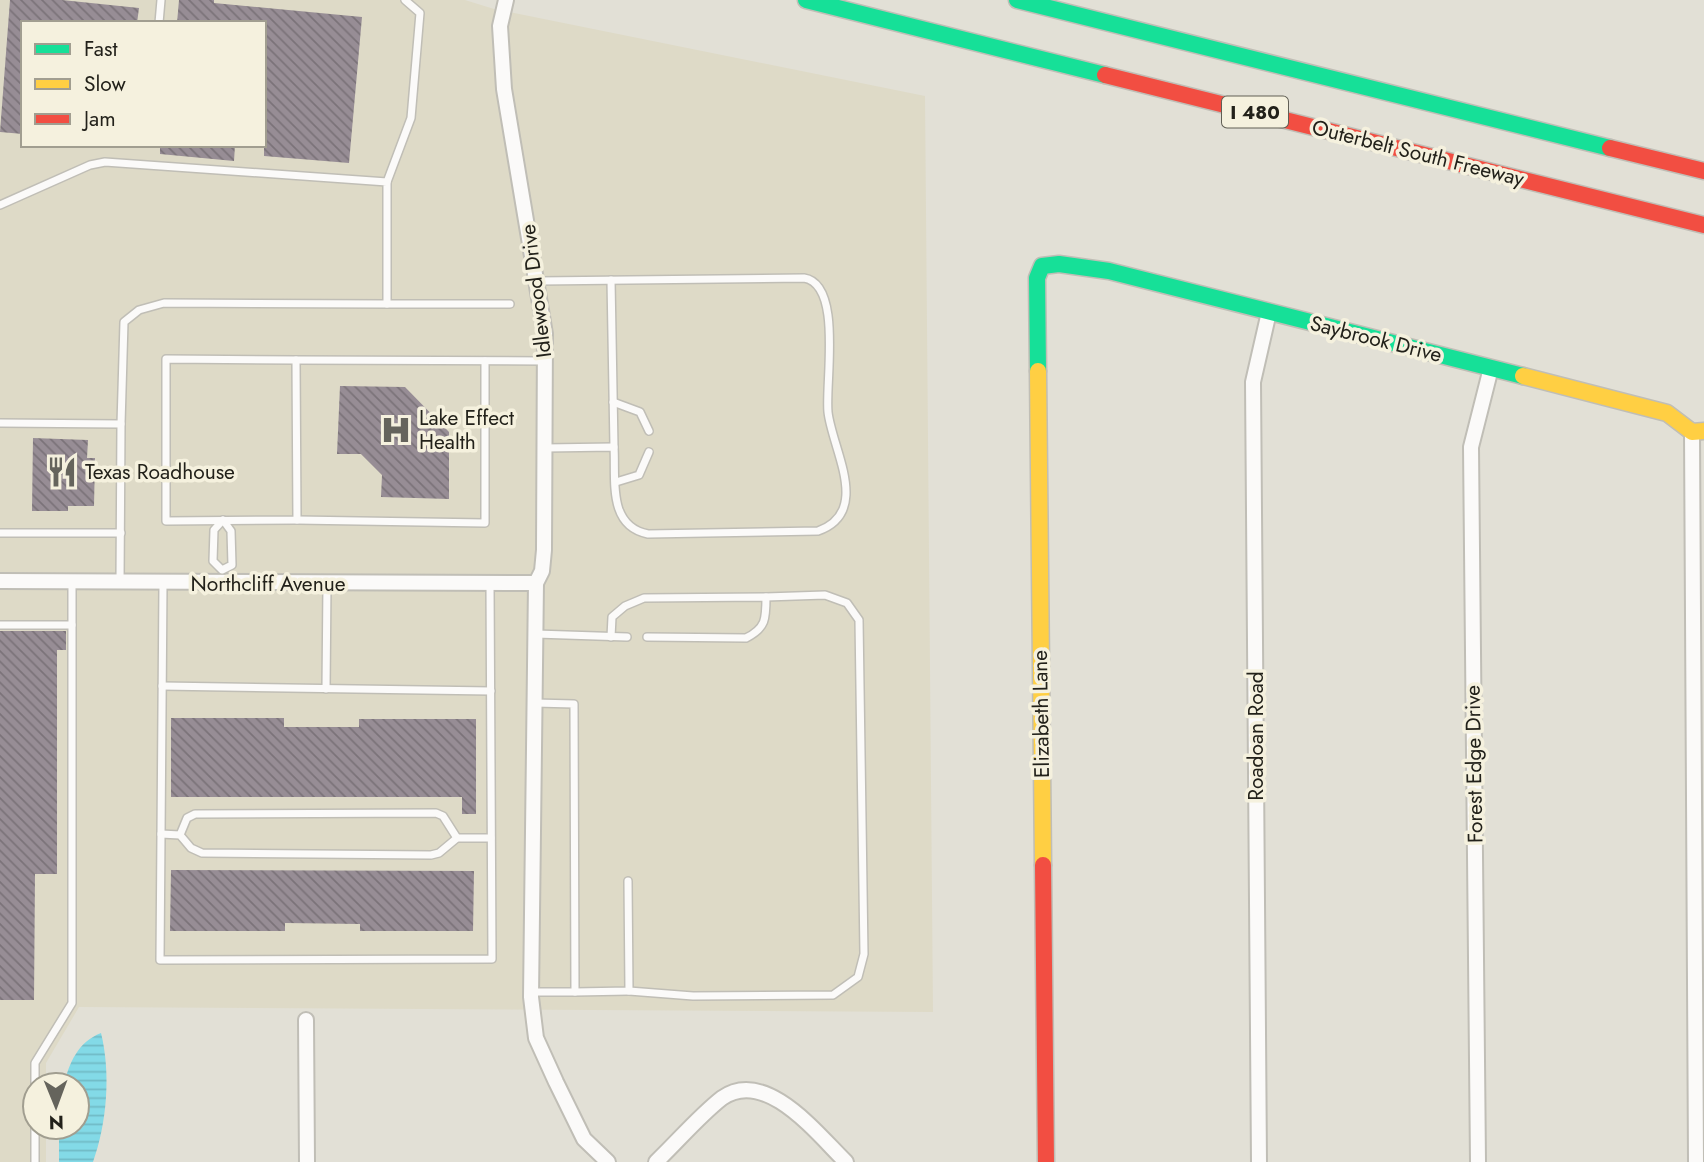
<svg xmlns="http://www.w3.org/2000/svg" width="1704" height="1162" viewBox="0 0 1704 1162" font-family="Jost,sans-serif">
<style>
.built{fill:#dedac7;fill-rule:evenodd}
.water{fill:url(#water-rules)}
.building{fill:url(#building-back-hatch)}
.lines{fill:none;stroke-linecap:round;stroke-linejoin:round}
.lane-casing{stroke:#c0beb6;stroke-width:10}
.street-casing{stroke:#c0beb6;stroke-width:18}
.fast-casing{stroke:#c0beb6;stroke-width:19}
.slow-casing{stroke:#c0beb6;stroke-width:19}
.jam-casing{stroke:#c0beb6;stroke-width:19}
.lane{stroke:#fbfaf9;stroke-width:7}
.street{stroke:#fbfaf9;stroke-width:14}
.fast{stroke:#16e098;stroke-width:16}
.slow{stroke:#ffcf43;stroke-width:16}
.jam{stroke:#f24e42;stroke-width:16}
.labels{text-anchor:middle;stroke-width:7;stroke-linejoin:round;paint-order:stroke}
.shield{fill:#f5f1de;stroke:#615f55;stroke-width:2}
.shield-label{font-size:19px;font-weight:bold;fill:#22211a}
.street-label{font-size:21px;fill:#22211a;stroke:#f5f1de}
.poi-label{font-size:21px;fill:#22211a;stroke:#f5f1de;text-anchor:start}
</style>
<defs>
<pattern id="water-rules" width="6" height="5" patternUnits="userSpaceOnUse" patternTransform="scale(1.75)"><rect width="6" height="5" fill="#83dae7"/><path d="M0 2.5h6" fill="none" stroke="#71bbc6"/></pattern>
<pattern id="building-back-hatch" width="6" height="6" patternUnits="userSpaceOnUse" patternTransform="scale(1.75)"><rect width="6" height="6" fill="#978d95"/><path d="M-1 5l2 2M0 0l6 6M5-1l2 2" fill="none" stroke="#7b7379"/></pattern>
</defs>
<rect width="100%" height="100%" fill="#e2e0d6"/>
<path class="built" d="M0,0h465l29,9 431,87 8,916 -854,-5 -33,56v22h-11v42h11v35h-46zM23,23h241v122h-241z"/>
<path class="water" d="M101,1033c10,40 6,90 -8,129h-34v-35h18v-42h-13c5,-22 14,-43 37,-52z"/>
<g class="building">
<path d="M10,0h52l77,8 -2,15h-114v111l-23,-2z"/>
<path d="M179,0h35v3l148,14 -13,146 -85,-7v-133h-87z"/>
<path d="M160,145h75l-1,16 -74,-7z"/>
<path d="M340,386l65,1 44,45v67l-68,-2 1,-22 -21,-21h-24z"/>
<path d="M33,438l55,2 -1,18h8l-1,48h-26v5h-36z"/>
<path d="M0,631h66v19h-9v224h-22l-1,126h-34z"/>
<path d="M171,718h113v9h75v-8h117v95h-14v-17h-291z"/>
<path d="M171,870l303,1 -1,60h-113v-7l-75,-1v8h-115z"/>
</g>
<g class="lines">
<g class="lane-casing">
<g id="lane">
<path d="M159,23l2,-23"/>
<path d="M387,182l24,-64 9,-105 -15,-13"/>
<path d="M0,205l90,-40 15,-3 282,20v122h123"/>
<path d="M611,280l3,167"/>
<path d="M539,281l265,-3c39,6 21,104 24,134 4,37 44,100 -10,119l-170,3c-41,-8 -32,-55 -34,-87l-69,1"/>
<path d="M166,359l130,1 1,160 -131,1z"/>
<path d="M296,360l250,1"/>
<path d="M613,402l27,10 9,19"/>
<path d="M0,423l121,1 -1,158"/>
<path d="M121,424l3,-102 15,-12 25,-7 223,1"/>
<path d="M616,482l23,-7 10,-23"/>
<path d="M223,520l8,11 1,34 -10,5 -9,-9 1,-31z"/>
<path d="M297,520l188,3v-162"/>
<path d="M0,533h121"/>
<path d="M163,584l-3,376 332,-1 -2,-375"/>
<path d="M0,625h72"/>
<path d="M536,634l91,3"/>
<path d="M611,637l1,-20 13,-11 19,-8 122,-1c0,22 0,31 -20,41l-99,-1"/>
<path d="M162,686l329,5"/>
<path d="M326,689l1,-105"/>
<path d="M161,834l19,1 11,13 11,5 229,2 8,-2 18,-15h34"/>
<path d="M180,835l7,-17 8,-4 241,-1 7,3 14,22"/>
<path d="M629,991l64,5 140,-1 25,-18 6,-23 -5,-334 -12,-17 -22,-8 -59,2"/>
<path d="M531,992h44l-1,-288 -39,-1"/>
<path d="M575,992l54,-1 -1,-110"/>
<path d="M35,1162v-99l37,-60v-422"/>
</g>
</g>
<g class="street-casing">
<g id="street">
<path d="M506,0l-6,26 4,63 41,245 -1,216 -2,21 -6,12 -5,414 5,41 20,44 28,57 24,23"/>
<path d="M1692,432l4,730"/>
<path d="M0,581l536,2"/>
<path d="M306,1020l1,142"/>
<path d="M656,1162c22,-21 43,-46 66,-64 44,-31 96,37 124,64"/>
<path d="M1259,1162l-6,-780 16,-70"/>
<path d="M1478,1162l-7,-715 20,-79"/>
</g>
</g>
<g class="fast-casing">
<g id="fast">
<path d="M806,0l299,75"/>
<path d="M1017,0l593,148"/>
<path d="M1038,371l-1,-93 5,-12 17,-2 50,7 414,105"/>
</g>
</g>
<g class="slow-casing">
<g id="slow">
<path d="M1038,371l5,494"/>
<path d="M1523,376l144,37 25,19 12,-1"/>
</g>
</g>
<g class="jam-casing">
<g id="jam">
<path d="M1105,75l599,150"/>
<path d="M1610,148l94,23"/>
<path d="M1043,865l3,297"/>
</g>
</g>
<use href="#lane" class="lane"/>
<use href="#street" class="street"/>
<use href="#fast" class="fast"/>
<use href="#slow" class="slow"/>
<use href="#jam" class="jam"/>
</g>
<defs>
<g id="hospital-bare" transform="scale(2.415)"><path d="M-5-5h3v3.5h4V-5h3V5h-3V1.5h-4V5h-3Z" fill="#65645c" stroke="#f5f1de" stroke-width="2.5" paint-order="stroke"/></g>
<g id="restaurant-bare" transform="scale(2.415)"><path d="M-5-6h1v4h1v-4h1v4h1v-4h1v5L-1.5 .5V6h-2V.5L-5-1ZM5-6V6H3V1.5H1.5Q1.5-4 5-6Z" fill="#65645c" stroke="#f5f1de" stroke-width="2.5" paint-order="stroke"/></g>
</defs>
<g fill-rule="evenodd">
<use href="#hospital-bare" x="396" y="430"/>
<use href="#restaurant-bare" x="62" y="472"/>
</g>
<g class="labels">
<rect class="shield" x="1222" y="96.5" width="66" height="31" rx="5"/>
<g class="shield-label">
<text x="1255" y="119">I 480</text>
</g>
<g class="street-label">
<text transform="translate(1418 153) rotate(14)" y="7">Outerbelt South Freeway</text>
<text transform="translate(536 291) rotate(-97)" y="7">Idlewood Drive</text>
<text transform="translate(1376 339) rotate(14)" y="7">Saybrook Drive</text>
<text x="268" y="591">Northcliff Avenue</text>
<text transform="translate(1041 714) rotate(-91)" y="7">Elizabeth Lane</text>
<text transform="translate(1256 736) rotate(-90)" y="7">Roadoan Road</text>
<text transform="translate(1474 764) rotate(-91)" y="7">Forest Edge Drive</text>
</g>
<g class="poi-label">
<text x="419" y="425">Lake Effect<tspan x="419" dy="24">Health</tspan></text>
<text x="85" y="479">Texas Roadhouse</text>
</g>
</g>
<rect x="21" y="21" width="245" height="126" fill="#f5f1de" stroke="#a19e90" stroke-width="2"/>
<rect x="35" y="44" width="35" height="10" fill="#16e098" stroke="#a19e90" stroke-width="2"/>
<text x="84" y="56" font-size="21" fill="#22211a">Fast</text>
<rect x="35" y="79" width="35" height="10" fill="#ffcf43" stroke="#a19e90" stroke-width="2"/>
<text x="84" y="91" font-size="21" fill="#22211a">Slow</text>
<rect x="35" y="114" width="35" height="10" fill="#f24e42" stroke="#a19e90" stroke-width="2"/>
<text x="84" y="126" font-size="21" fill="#22211a">Jam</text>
<g transform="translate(56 1106) rotate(179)"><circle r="33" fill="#f5f1de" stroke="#a19e90" stroke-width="2"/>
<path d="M0-5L12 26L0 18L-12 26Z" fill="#65645c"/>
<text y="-10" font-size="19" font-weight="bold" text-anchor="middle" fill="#22211a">N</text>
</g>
</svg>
